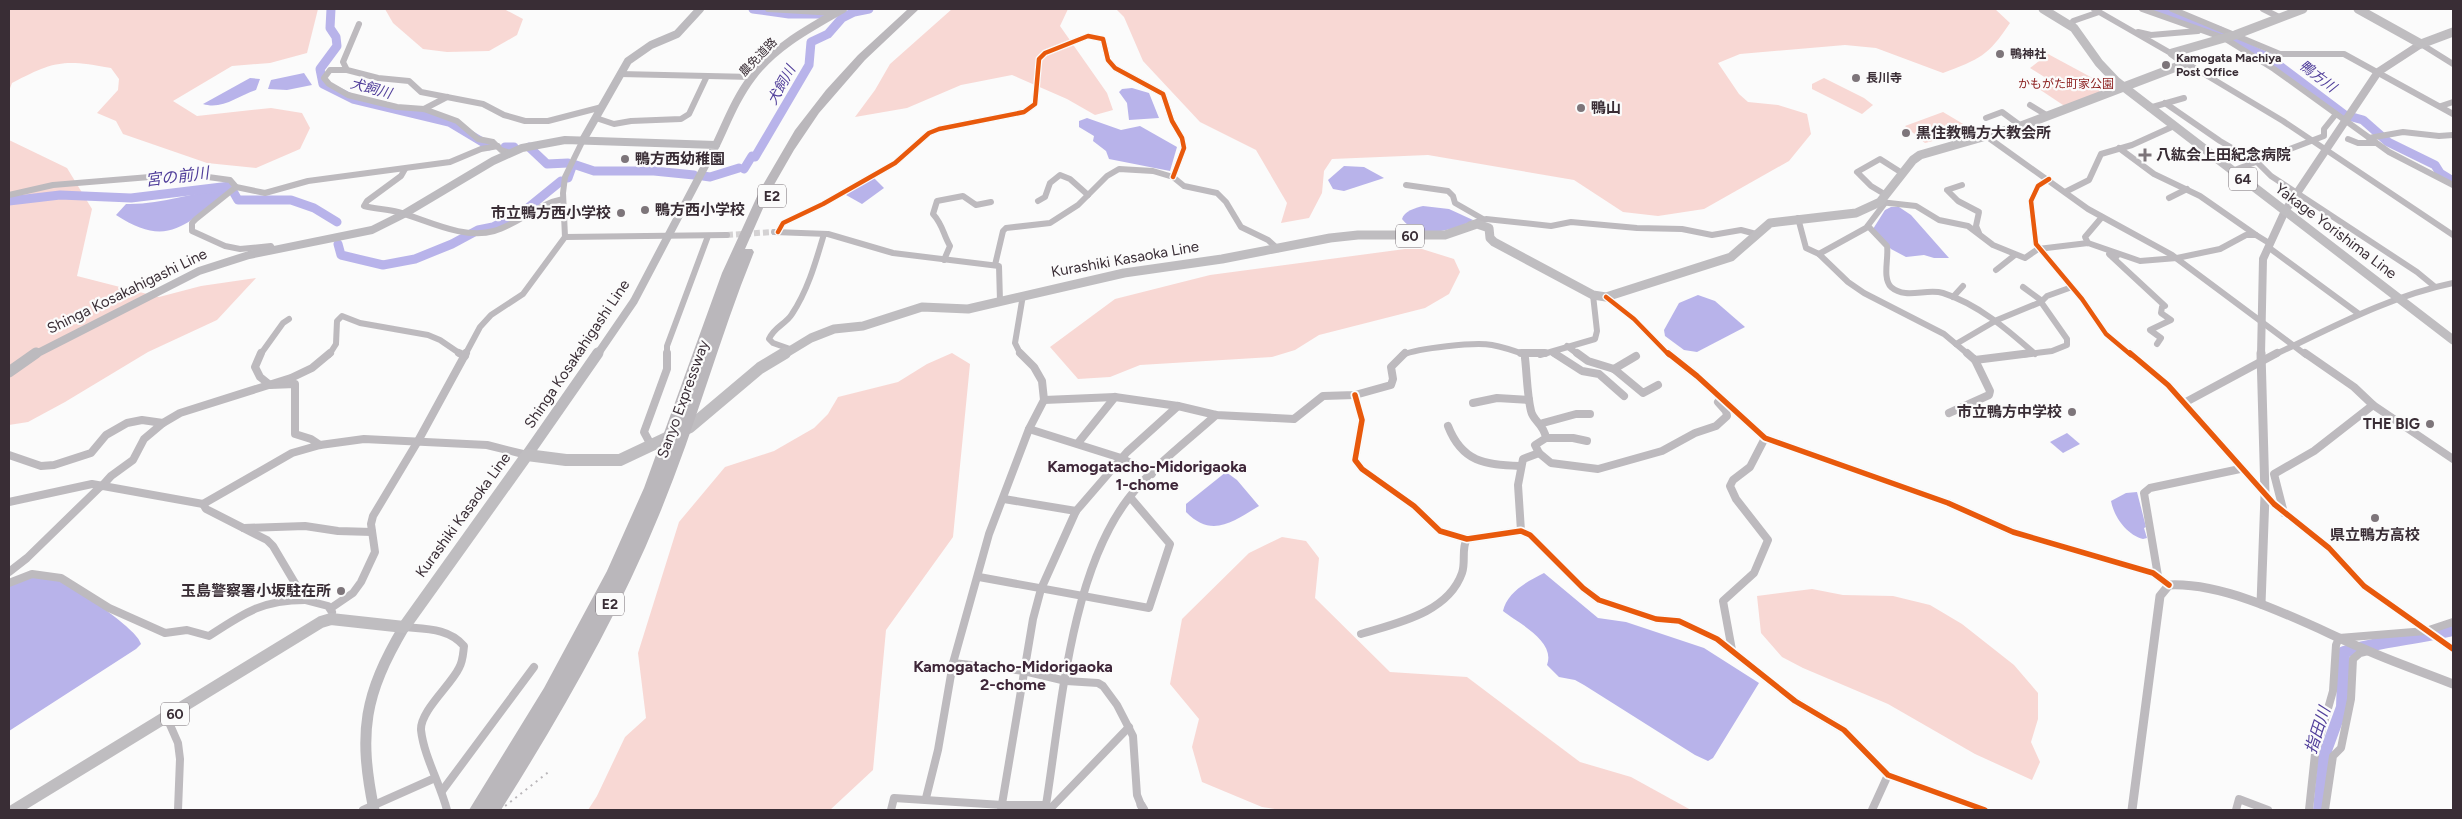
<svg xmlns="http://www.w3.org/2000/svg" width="2462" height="819" viewBox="0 0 2462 819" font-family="Figtree,'Noto Sans JP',sans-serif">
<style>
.green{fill:#f8d8d4}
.water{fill:#b8b3ea}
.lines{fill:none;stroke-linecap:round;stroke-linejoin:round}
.river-far1{stroke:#b8b3ea;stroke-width:9}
.river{stroke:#b8b3ea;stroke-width:12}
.minor-tunnel{stroke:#d4d2d3;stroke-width:6;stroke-dasharray:6 3;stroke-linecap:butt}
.minor-far1{stroke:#bdbabe;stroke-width:6}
.minor{stroke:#bdbabe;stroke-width:8}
.tertiary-far1{stroke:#bdbabe;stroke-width:8}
.tertiary{stroke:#bdbabe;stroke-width:9}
.secondary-far1{stroke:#bcbabe;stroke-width:8}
.secondary{stroke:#bcbabe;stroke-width:11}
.primary-far1{stroke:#bfbdc0;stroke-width:9}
.primary{stroke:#bfbdc0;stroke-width:12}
.motorway{fill:#bab7bb;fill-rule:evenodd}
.rail{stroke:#b9b6b9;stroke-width:2;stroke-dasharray:2 4.5;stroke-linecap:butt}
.cycleway-far1-casing{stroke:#fbfbfb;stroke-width:7}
.cycleway-casing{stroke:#fbfbfb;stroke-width:9}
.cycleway-far1{stroke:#e8590c;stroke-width:4.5}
.cycleway{stroke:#e8590c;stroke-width:5.5}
.poi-dot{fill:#7d757a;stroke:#fbfbfb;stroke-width:2}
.labels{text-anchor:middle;stroke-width:4.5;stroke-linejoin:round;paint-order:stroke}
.far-poi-label{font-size:12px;font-weight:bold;fill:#392d35;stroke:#fbfbfb;text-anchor:start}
.far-street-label{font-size:12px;fill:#392d35;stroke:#fbfbfb}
.far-park-label{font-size:12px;fill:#8a1d1c;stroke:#fbfbfb}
.far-water-label{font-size:14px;font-style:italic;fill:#503e9a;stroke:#fbfbfb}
.shield{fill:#fbfbfb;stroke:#736b70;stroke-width:1}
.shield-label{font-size:14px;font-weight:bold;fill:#392d35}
.poi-label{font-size:15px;font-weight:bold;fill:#392d35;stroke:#fbfbfb;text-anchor:start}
.street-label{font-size:15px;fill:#392d35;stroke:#fbfbfb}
.water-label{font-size:16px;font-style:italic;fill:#503e9a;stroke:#fbfbfb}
.neighbourhood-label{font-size:16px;font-weight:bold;fill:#3e2638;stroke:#fbfbfb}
</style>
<rect width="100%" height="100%" fill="#fbfbfb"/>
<g class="green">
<path d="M9,9h309l-11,44 -37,10 -38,3 -59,35 24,15 74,-8 31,5 8,15 -10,21 -44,19 -49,-5 -84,-29 -7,-13 -19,-8 21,-23 1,-11 -8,-11c-48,-9 -57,-7 -99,15l-3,8z"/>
<path d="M385,9h119l19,10 -6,16 -28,16 -42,1 -24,-3 -30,-26z"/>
<path d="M952,9h116l-8,17 47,67 6,17 -18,5 -28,-16 -55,-24 -51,10 -54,23 -52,9 20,-27 15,-26z"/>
<path d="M1116,9h879l15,14c-22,33 -30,36 -67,50l-67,-25 -31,-3 -105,9 -22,9 21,31 9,8 30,3 29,9 4,20 -22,27 -85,48 -46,7 -35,-4 -49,-32 -146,-25 -96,4 -8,12 -2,22 -13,25 -28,5 6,-20 -31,-53 -56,-28 -57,-61 -19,-44z"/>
<path d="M2048,54l65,35 -47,18 -30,-20 10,-9 -16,-10z"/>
<path d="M1824,78l40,20 9,7 -11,9 -50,-25v-5z"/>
<path d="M1943,112l27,16 -12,4 2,2 -35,9 -20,-17z"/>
<path d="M9,140l58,28 25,41 -15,67 82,21 42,-11 55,-8 -39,42 -69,32 -83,50 -37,20 -19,3z"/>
<path d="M1405,249h17l32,10 6,13 -11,22 -24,14 -106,27 -24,15 -23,7 -132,8 -30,12 -32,2 -28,-32 65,-48 95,-24z"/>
<path d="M952,353l18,11 -17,173 -67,93 -13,140 -43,40h-242l9,-14 28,-59 21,-19 -8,-65 41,-131 46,-55 49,-16 40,-23 14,-14 10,-17 60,-15 29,-18z"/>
<path d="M1282,537l24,4 13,17 -4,40 75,74 77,5 113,85 51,15 60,33h-410l-19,-3 -60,-25 -10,-35 7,-28 -29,-35 12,-65 67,-66z"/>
<path d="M1812,589l31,6 50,1 37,9 32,19 52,41 24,28v26l-7,23 9,20 -8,18 -57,-26 -87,-50 -85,-36 -21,-11 -21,-24 -4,-37z"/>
</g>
<g class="water">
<path d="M304,73l8,12 -25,5 -19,-1 3,-9z"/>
<path d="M250,78l10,1 -4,11c-18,6 -34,20 -53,14z"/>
<path d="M1132,88l17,5 10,25 -30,2 -2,-17 -8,-11 3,-3z"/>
<path d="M1087,118l34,12 19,-4 37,21 -7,24 -61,-12 -3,-8 -13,-10 1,-5 -15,-9v-6z"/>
<path d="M1344,166l20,1 20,11 -40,13 -11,-2 -5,-9z"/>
<path d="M872,176l12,12 -22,16 -16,-9z"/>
<path d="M227,189l1,2c-41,32 -59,59 -112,24l10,-11c35,1 67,-12 101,-15z"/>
<path d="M1423,206l26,3 24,11c-19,11 -55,20 -71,-1 2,-8 13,-11 21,-13z"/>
<path d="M1891,207h8l12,8 38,43h-15l-10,-3 -18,2 -15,-8 -18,-20 12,-19z"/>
<path d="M1698,295l17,6 30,26 -48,25 -13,-2 -19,-14 -1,-6 15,-27z"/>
<path d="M2067,433l13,11 -17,9 -13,-11z"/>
<path d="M1226,472l11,8 22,26c-25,15 -47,33 -73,6v-8z"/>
<path d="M2137,492l9,35 -2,1 3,10 -4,1c-16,-4 -29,-22 -32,-38l15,-8z"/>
<path d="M1544,573l54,45 28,4 78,26 55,35 -46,75 -5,3 -13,-6 -111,-70 -9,-5 -16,-3 -12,-12c9,-24 -29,-42 -44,-54 4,-19 25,-30 41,-38z"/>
<path d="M31,576c8,1 19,0 27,4 16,7 80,49 83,64l-5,5 -127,82v-147z"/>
</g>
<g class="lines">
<g class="river-far1">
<path d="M331,9l-1,19 6,9 1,9 -17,23 3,15 30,15 96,23 40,24"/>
<path d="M753,9l36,5h34"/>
<path d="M2157,9l63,22 15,11 33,15 77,58 18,5 25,22 47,23 5,8 13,8"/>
<path d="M505,147h9"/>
<path d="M529,147l18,17 21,-1"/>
<path d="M744,169l8,-13 3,1 54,-92 2,-23 17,-8 14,-16 12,-6 15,-3"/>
<path d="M703,176l7,1 29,-9"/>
<path d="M568,178l5,-14 21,7h60l40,4"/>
<path d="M9,201l51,-6 71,3 99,-12 8,14h53l23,8 23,14"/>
<path d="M338,244l3,11 42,10 32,-6 37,-15 26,-14 15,-3 31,-16 37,-30"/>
</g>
<path class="river" d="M2319,810l5,-54 18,-49 2,-55c36,-11 73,-13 109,-22"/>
<path class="minor-tunnel" d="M727,235l46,-3"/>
<g class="minor-far1">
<path d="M768,9l68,4"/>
<path d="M2094,9l80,46"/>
<path d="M2142,9l82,29 50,31 115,83 64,33"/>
<path d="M2172,9l108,45h64l109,60"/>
<path d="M2263,9l16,8"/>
<path d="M359,24l-16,38 4,8 31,8 31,3 12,11 62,12 21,11 21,6h23l54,-14"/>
<path d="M2072,27l1,-6 26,-9"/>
<path d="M2138,32l13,3 47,-4"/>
<path d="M2421,44l32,20"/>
<path d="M2186,63l97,58 170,114"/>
<path d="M347,70h-17l-6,8 5,6 19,11 49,12 27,2 33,12 21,18 15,3 8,8 9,3"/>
<path d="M620,74l132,3"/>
<path d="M2165,103l55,38 38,22 13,13 146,96 17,14"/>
<path d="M2030,105l18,11"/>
<path d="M2441,106l12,-4"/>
<path d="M2149,108l35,-10"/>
<path d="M424,109l23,-12"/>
<path d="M596,118l18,6 17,-3 50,-2 8,-5 18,-38"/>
<path d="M1986,118l16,-6 19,14"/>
<path d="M1986,136l102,73 84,46 134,100"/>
<path d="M2369,138l34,-6 36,4 14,-1"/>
<path d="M2348,139l10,4h17"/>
<path d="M2119,148l35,26 46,22 56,39"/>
<path d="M405,169l-4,7 -34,25 -3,5c11,3 23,3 34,6 29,8 65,28 96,19 25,-7 43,-27 69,-32"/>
<path d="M2232,171l92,-35v-7l12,-15"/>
<path d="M2049,179l-11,7 -7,15 5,43 46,55 24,35 25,21"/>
<path d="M1406,185l42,6 5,5 2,7 28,16"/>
<path d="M1962,185l-15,5 11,11 21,11 -3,14 3,7"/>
<path d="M236,187l-40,32 -4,4v8l33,15 15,3 31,-3 2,4"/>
<path d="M2065,192l24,-12 12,-26 31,-9 42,-19"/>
<path d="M9,195l44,-10 133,-11 44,6 6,7 29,6 43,-12 142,-19 31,-13 17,-3"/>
<path d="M1886,195l-15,-9 -14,-14 23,-13 22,14"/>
<path d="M2169,198l18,-9"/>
<path d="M1038,201l7,-4 5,-14 10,-8 10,4 18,16"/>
<path d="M1880,202l36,4 23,14 29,6 25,19 32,13 13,-9 50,-6 52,18 37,-3 43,-9 26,-14h10l13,8"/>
<path d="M1798,218l8,30 13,6 29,28 16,11 80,41 25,21"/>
<path d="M1470,224l16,-5 65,7 20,-4 66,6 45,1 30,6 29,-5 15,4"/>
<path d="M1868,226l19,20c2,11 -5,32 4,41 15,13 35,1 52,6 35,11 65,37 92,61"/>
<path d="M774,232l54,2 65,19 106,13 1,35"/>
<path d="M778,232l5,-9 40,-19 72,-41 34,-30 10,-4 85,-17 11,-8 4,-45 6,-6 43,-17 15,3 5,21 7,8 48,26 9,27 10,17 2,10 -11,29"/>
<path d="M565,237l162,-2"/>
<path d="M2088,243l-3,-6 17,-20"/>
<path d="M2268,247l91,67"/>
<path d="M1819,254l47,-26 19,-25"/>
<path d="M2117,256l-8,-2 56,52 -3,1 -1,6 10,7 -21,10 11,8 -4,6"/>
<path d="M944,260l6,-14c-7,-12 -7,-21 -17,-32l4,-13 26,-5 13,9 15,-3"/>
<path d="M995,265l8,-34 3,-3 44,-5 28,-18 29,-29 12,-7 34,2 20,6 11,9 33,7 9,9 15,25 27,13 10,9"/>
<path d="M1996,270l19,-15"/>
<path d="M2023,287l19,14"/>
<path d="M1606,297l28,22 35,36"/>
<path d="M1953,297l10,-11"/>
<path d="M1956,344l41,-24 44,-18"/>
<path d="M1567,346l12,9"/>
<path d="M790,349l-17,-6 -4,-4c5,-12 17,-15 23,-25 16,-24 24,-53 32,-80"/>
<path d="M1553,353l3,2"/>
<path d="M260,355l23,-32 6,-4"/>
<path d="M329,355l7,-11 1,-23 5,-5 18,7 68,12 12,5 22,15"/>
<path d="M465,355l15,-28 11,-12 32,-21 42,-57 -2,-44 2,-16 18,-37"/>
<path d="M667,355v-9l41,-110"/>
<path d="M1021,355l-6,-12 8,-48"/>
<path d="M1402,355c17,-7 72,-13 90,-10 11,2 23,6 34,10"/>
<path d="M1540,355l55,-16 2,-8 -4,-36"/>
<path d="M2021,355l31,-4 15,-6v-6l-26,-37 6,-6 25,-9"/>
<path d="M2274,355c59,-28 116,-59 179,-72"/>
</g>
<g class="minor">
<path d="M261,353l-6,14 5,10 10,8 25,-1v50l16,5 9,6"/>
<path d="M459,353l6,3"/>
<path d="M1521,353h24"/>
<path d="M1554,353l28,18 17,3 25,22"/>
<path d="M1577,353l11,8 26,8 29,24 15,-8"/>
<path d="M1668,353l29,23 68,62 183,65 65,29 140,41 16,12"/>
<path d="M1967,353l8,7 56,-7"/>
<path d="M2130,353l38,32 106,119 55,44 35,38 89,63"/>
<path d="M2305,353l49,34 19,18 80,54"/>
<path d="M1525,358c2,17 2,36 6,53 2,10 13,13 15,27l-11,7 4,8"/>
<path d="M1614,369l22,-13"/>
<path d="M1355,395l7,25 -7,40 7,9 52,37 26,25 27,8 54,-8 9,4 53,53 16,12 57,19 23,2 38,18 78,62 49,29 44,45 97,35"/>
<path d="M1044,400l71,-3 63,9 38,9 78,4 29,-23 32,-1 36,-10 2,-6 -2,-12 14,-14"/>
<path d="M1473,403l24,-5 32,2"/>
<path d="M2184,403l93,-50"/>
<path d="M1949,413l40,-18 1,-4 -15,-31"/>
<path d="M163,423l17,-10 111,-35 21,-10 18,-15"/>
<path d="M1543,423l33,-9h14"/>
<path d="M1448,426c14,36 37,39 72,40"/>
<path d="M1029,429l92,29 31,16"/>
<path d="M1546,438h27l14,3"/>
<path d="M1078,443l37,-46"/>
<path d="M651,445l-7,-13 23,-63v-16"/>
<path d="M9,455l32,11 13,-1 37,-12 15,-18 21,-12 15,-3 21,3 -19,16 -11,21 -22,16 -9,10"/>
<path d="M1004,499l72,12"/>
<path d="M9,502l83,-18 111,20 3,5 61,31 6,6 32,54 23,6 4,6"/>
<path d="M203,504l89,-51 28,-8 44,-6 123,6 40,10"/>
<path d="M2284,513l-10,-39 40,-23 59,-46"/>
<path d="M244,528l61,-2 33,5 34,1"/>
<path d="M1521,531l-3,-46 5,-26 16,-6 12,10 47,6 64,-18 33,-18 21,-7 11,-10 -1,-5 -8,-9"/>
<path d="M9,572l18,-14 74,-72"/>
<path d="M2158,576l-14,-83 6,-5 90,-19"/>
<path d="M979,577l170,31 21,-64 -40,-47"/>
<path d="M9,583l23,-9 29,4 48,30 56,25 22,-3 22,6c35,-23 53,-36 96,-36"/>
<path d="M331,608l22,-15 8,-11 14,-30 -4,-28 2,-8 45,-75 48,-88"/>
<path d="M404,627c22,2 45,1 60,19 -1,8 -1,15 -5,22 -8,17 -39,43 -38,62 3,27 19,53 26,80"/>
<path d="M1361,634c36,-11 87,-21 101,-61 4,-11 -1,-25 5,-34"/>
<path d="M1732,650l-9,-49 31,-28 14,-33 -32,-41 -6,-13 3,-6 17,-13 15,-29"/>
<path d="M953,663l71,8 42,10 32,2 5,3 14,19 16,31 4,59 4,10"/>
<path d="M167,718l11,25 2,16 -2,51"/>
<path d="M442,791l92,-124"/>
<path d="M926,798l12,-48 15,-87 36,-129 40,-105 15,-29 -2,-19 -8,-14 -14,-14"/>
<path d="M1046,805c15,-94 24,-230 82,-306 24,-32 58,-57 88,-84"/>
<path d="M1050,809l79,-82"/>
<path d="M363,810l72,-32"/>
<path d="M891,810l3,-12 108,7h44l5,5"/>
<path d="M1001,810l32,-191 8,-30 35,-78 51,-59 51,-46"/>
<path d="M1872,810l16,-35"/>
<path d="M2236,810l3,-11 29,11"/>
<path d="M2309,810l6,-56 18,-63 3,-46 3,-7 87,-7 27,-9"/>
<path d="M2325,810l8,-54 8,-8 10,-49 2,-40 7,-6 8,-2"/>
</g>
<g class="tertiary-far1">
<path d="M716,145c11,-23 20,-47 36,-68 23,-31 58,-49 91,-68"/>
<path d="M2261,355l2,-96 22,-48 93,-139 43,-28"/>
</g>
<g class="tertiary">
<path d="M2261,604l4,-109 -4,-142"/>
<path d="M1141,805l3,5"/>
<path d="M2132,810l28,-214 9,-11c61,-3 139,40 195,64 29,13 59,23 89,35"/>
</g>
<g class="secondary-far1">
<path d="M583,140l45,-79 23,-16 26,-11 23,-25"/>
<path d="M34,355l165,-84 50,-16 123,-25 32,-16 89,-53 29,-13 43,-8 151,5 -82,156 -37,54"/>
</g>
<g class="secondary">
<path d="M9,372l27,-19"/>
<path d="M527,455l71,-102"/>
<path d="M374,810c-16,-78 -10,-115 30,-183"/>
</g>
<g class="primary-far1">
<path d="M2043,9l31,19 25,35 17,18 337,259"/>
<path d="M2358,9l63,35 32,-12"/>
<path d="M783,355l28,-17 23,-9 29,-3 59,-19 46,2 156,-36 98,-14 108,-21 28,-3h87l32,-11 12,4 1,10 4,4 99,53 13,2 125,-40 39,-34 86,-10 24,-11 33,-42 7,-5 101,-29 163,-62 2,-1 -14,-10 63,-18 68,-26"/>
</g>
<path class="primary" d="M14,810l307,-188 10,-3 73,8 123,-172 39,5h54l70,-33 70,-59 25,-15"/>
<path class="motorway" d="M908,9h11l-54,51 -46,53 -25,37 -23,40 -26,59h7l2,3c-35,86 -59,177 -95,263 -42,103 -99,201 -158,295h-32l75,-122 63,-117 37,-83 78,-215 38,-83 35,-60 31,-40 32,-35z"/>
<path class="rail" d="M500,810l51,-40"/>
<g class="cycleway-far1-casing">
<g id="cycleway-far1">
<path d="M2049,179l-11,7 -7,15 5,43 46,55 24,35 25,21"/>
<path d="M778,232l5,-9 40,-19 72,-41 34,-30 10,-4 85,-17 11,-8 4,-45 6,-6 43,-17 15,3 5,21 7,8 48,26 9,27 10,17 2,10 -11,29"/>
<path d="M1606,297l28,22 35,36"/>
</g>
</g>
<g class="cycleway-casing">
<g id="cycleway">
<path d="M1668,353l29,23 68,62 183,65 65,29 140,41 16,12"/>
<path d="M2130,353l38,32 106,119 55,44 35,38 89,63"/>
<path d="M1355,395l7,25 -7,40 7,9 52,37 26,25 27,8 54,-8 9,4 53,53 16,12 57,19 23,2 38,18 78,62 49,29 44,45 97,35"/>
</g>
</g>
<use href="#cycleway-far1" class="cycleway-far1"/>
<use href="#cycleway" class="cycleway"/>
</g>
<g class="poi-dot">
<circle cx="2000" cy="54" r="5"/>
<circle cx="2166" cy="65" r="5"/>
<circle cx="1856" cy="78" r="5"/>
<circle cx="1581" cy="108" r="5"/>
<circle cx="1906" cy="133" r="5"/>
<path d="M2142.5 147.5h5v5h5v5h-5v5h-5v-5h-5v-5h5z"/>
<circle cx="625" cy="159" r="5"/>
<circle cx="645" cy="210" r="5"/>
<circle cx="621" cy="213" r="5"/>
<circle cx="2072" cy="412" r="5"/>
<circle cx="2430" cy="424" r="5"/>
<circle cx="2375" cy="518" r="5"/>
<circle cx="341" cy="591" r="5"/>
</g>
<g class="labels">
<g class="far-poi-label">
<text x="2010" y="58">鴨神社</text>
<text x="2176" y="62">Kamogata Machiya<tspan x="2176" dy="14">Post Office</tspan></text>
<text x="1866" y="82">長川寺</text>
</g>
<g class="far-street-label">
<text transform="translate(758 57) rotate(-46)" y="4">農免道路</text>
</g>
<g class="far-park-label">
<text x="2066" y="88">かもがた町家公園</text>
</g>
<g class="far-water-label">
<text transform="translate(2318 76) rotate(37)" y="5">鴨方川</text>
<text transform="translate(781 85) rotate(-61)" y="5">犬飼川</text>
<text transform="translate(371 88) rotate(15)" y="5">犬飼川</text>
</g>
<g class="shield">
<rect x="2229" y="167.5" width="28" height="23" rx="4"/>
<rect x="758" y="184.5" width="28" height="23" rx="4"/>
<rect x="1396" y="224.5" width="28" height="23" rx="4"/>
<rect x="596" y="592.5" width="28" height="23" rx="4"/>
<rect x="161" y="702.5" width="28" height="23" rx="4"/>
</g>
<g class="shield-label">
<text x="2243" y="184">64</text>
<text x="772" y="201">E2</text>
<text x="1410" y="241">60</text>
<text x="610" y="609">E2</text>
<text x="175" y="719">60</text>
</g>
<g class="poi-label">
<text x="1591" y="113">鴨山</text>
<text x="1916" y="138">黒住教鴨方大教会所</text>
<text x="2156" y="160">八紘会上田紀念病院</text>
<text x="635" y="164">鴨方西幼稚園</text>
<text x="655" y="215">鴨方西小学校</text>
<text x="611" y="218" text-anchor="end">市立鴨方西小学校</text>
<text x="2062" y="417" text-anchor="end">市立鴨方中学校</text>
<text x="2420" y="429" text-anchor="end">THE BIG</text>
<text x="2375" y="540" text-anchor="middle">県立鴨方高校</text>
<text x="331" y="596" text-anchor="end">玉島警察署小坂駐在所</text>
</g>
<g class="street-label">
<text transform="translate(2336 231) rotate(37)" y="5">Yakage Yorishima Line</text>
<text transform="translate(1125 259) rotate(-10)" y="5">Kurashiki Kasaoka Line</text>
<text transform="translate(127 291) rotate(-26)" y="5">Shinga Kosakahigashi Line</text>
<text transform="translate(577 354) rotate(-56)" y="5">Shinga Kosakahigashi Line</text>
<text transform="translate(683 399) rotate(-70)" y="5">Sanyo Expressway</text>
<text transform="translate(463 515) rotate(-54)" y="5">Kurashiki Kasaoka Line</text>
</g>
<g class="water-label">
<text transform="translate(177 176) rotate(-7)" y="6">宮の前川</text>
<text transform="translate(2317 730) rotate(-72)" y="6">指田川</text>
</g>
<g class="neighbourhood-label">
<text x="1147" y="472">Kamogatacho-Midorigaoka<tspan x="1147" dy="18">1-chome</tspan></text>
<text x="1013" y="672">Kamogatacho-Midorigaoka<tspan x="1013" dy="18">2-chome</tspan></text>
</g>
</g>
<rect width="2462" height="819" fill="none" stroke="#392d35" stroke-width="20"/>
</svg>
